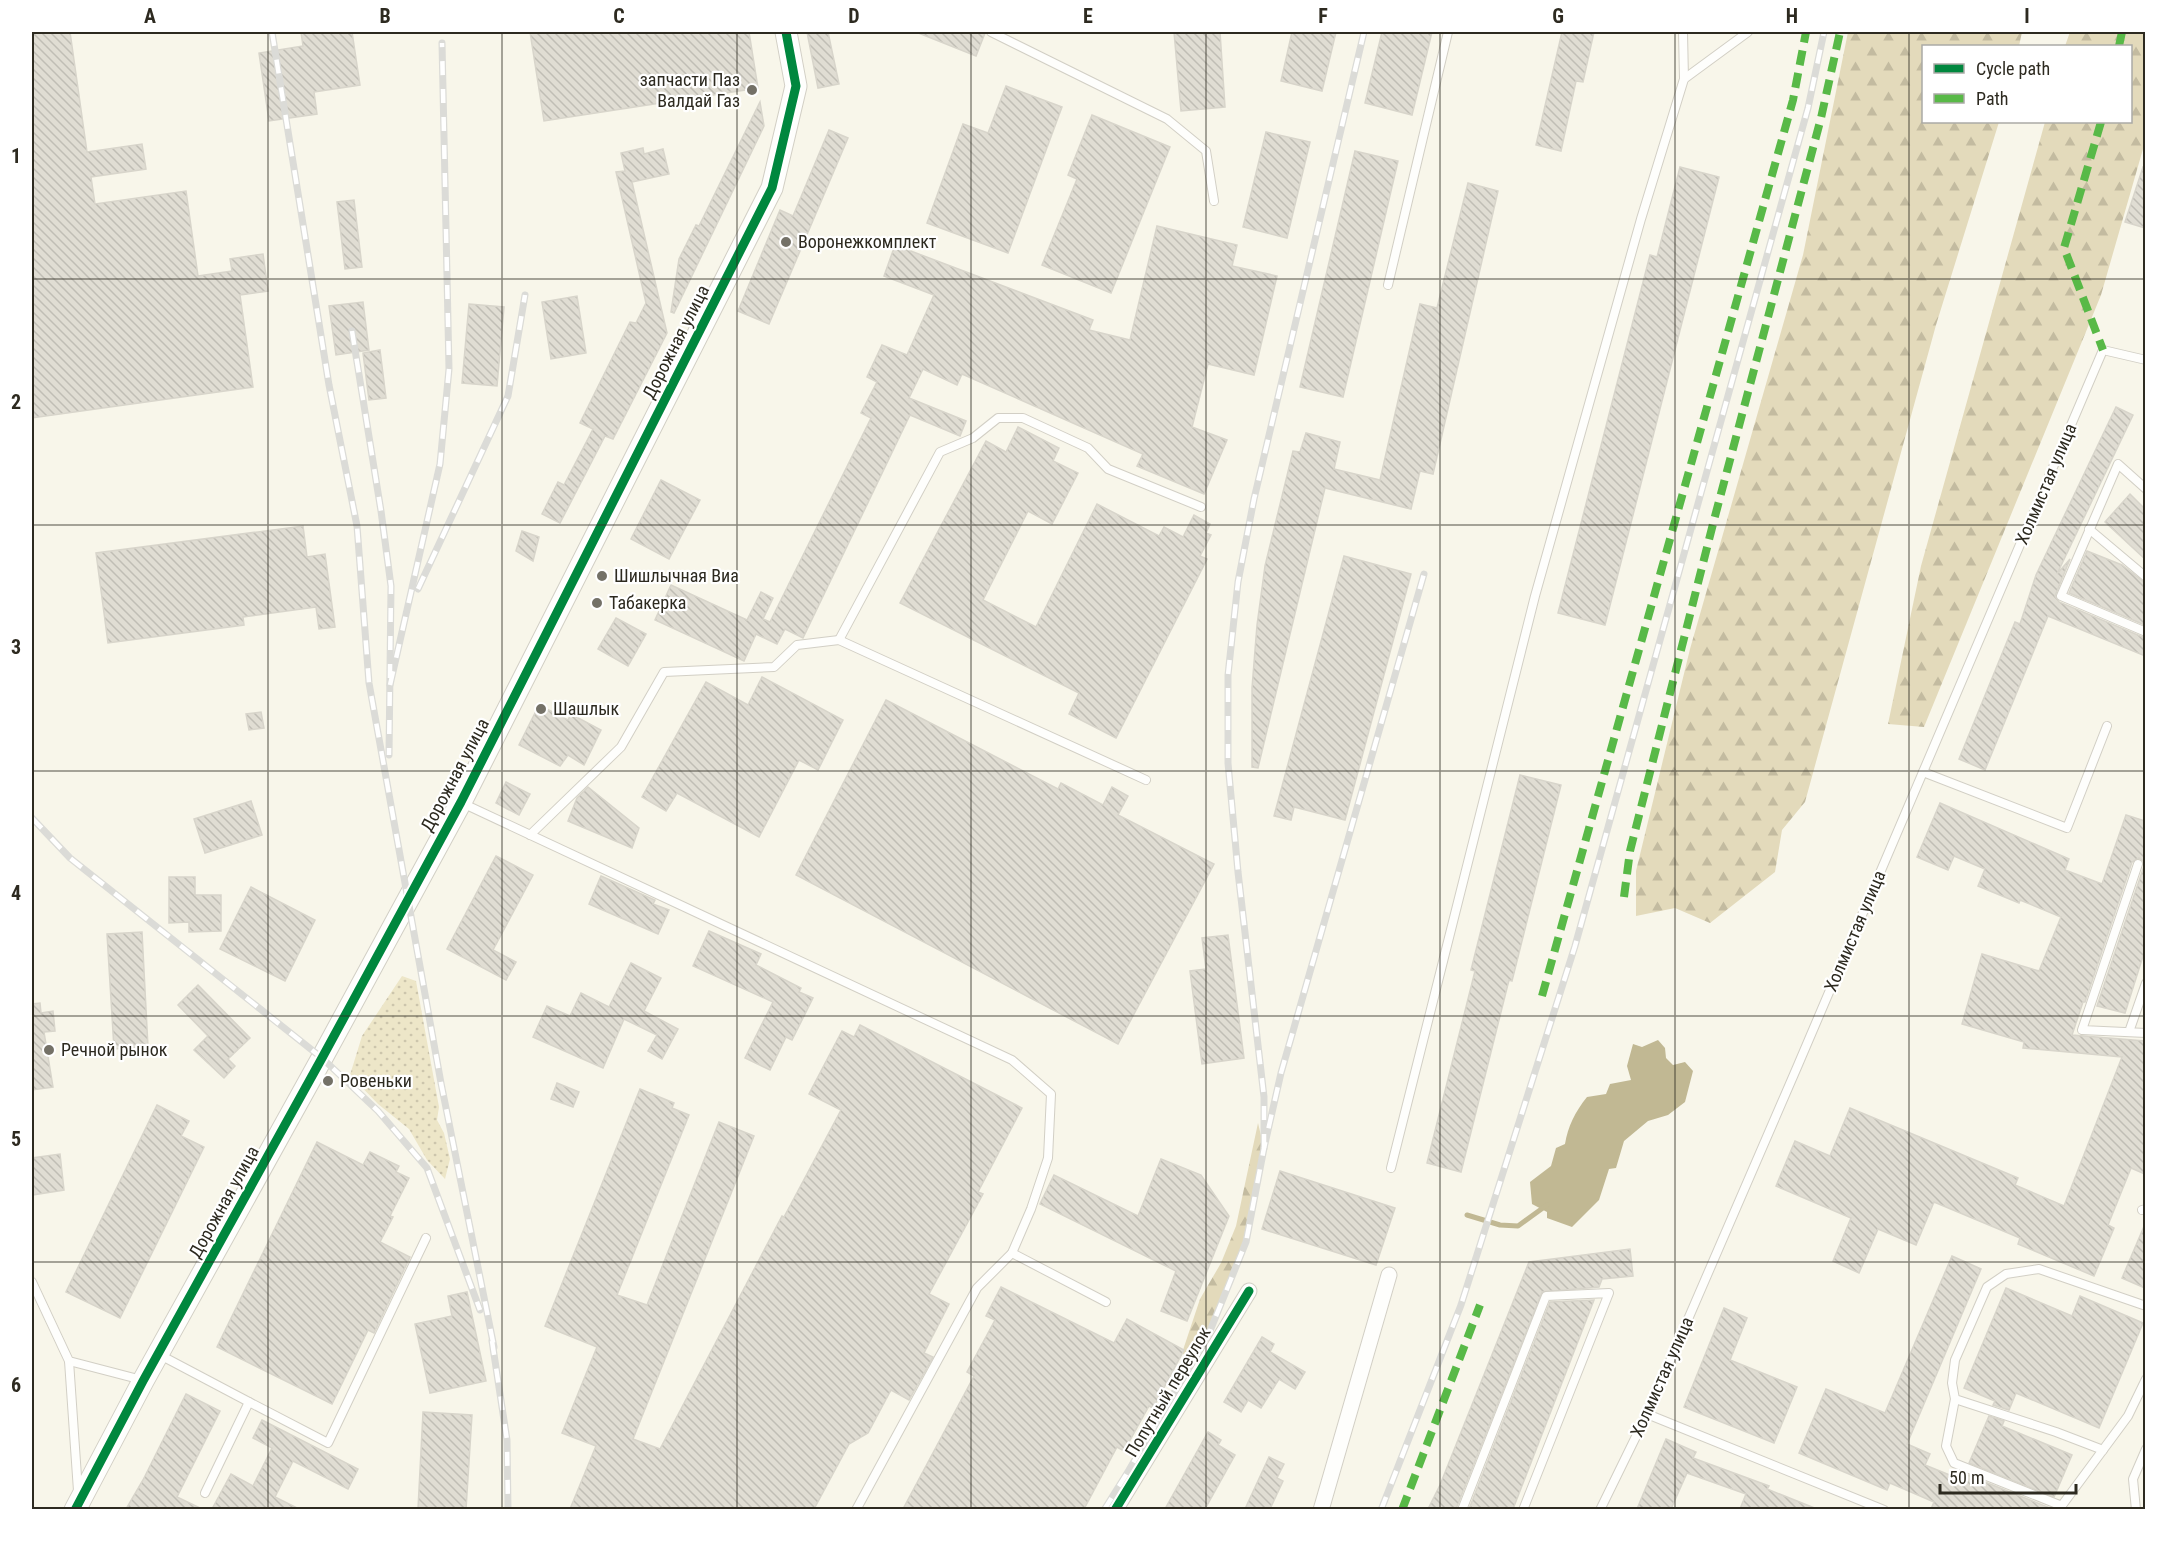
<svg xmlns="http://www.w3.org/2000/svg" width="2177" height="1541" viewBox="0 0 2177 1541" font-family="'Roboto Condensed',sans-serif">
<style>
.grass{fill:url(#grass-dots)}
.forest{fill:url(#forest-firs)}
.water{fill:#c1b893}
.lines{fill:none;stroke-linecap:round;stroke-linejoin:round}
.stream{stroke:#c1b893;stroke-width:5}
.building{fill:url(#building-back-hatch);stroke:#d8d5cb;stroke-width:1.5}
.lane-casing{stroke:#d2cfc5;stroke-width:10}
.street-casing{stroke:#d2cfc5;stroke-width:17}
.secondary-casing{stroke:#d2cfc5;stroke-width:23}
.lane{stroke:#fefefc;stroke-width:8}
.street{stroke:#fefefc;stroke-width:15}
.secondary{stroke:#fefefc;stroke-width:21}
.rail-casing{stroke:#dbdbd7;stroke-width:7}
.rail{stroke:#fff;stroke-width:4.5;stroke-dasharray:14;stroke-linecap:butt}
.quiet{stroke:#58b947;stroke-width:8;stroke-dasharray:15 8;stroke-linecap:butt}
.cycleway-casing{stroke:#fff;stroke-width:13}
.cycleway{stroke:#00873e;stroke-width:9}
.grid{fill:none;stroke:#2d2a20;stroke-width:1.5;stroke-opacity:0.55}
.poi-dot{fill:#747167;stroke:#fff;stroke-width:2}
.labels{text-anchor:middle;stroke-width:4.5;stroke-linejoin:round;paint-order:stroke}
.poi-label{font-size:18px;fill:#2d2a20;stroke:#fff;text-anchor:start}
.street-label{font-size:18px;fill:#2d2a20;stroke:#fff}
.neatline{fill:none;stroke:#2d2a20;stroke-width:2}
.grid-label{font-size:20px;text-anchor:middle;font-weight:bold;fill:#2d2a20}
</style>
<defs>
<pattern id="grass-dots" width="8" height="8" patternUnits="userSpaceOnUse" patternTransform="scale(1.5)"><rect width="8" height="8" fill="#ede6c8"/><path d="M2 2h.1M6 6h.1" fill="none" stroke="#ccc5ac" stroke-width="1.8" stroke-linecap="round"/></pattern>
<pattern id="forest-firs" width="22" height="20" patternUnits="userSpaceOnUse" patternTransform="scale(1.5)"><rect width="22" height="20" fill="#e3dabb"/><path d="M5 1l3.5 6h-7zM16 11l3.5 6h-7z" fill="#c3bba0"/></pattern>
<pattern id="building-back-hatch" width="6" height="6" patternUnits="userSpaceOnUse" patternTransform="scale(1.5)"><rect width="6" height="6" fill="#e0ddd3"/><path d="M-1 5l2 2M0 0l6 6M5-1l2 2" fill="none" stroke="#c0beb5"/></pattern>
</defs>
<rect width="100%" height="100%" fill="#f8f6ea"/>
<path class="grass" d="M402,976l14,5 23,126 -2,13 7,13 6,26 -5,20 -18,-19 -18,-31 -31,-25 -28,-29 12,-39z"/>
<g class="forest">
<path d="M1848,32h174l-3,14h-95v76h75l-63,203 -131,477 -23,28 -7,42 -65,51 -35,-15 -39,8v-45l54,-222 113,-394z"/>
<path d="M2070,32h75v110l-44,153 -177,432 -36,-3 33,-158 124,-444h85v-76h-65z"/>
<path d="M1258,1123l6,25 -18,94 -36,89 -17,31 -11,-9 18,-54 21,-36 15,-37z"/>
</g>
<path class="water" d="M1658,1040l7,8 1,10 7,7 12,-3 8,9 -8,31 -17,13 -20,6 -24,20 -8,27 -7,1 -10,31 -27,27 -25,-9v-6l-15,-8 -2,-22 21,-16 5,-18 9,-4c3,-18 10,-32 22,-47l19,-3 4,-10 21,-4 -4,-14 6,-22 9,3z"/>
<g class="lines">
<path class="stream" d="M1467,1215l33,10 18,1 29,-21"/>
</g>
<g class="building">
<path d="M32,32h38l17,120 55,-8 4,25 -55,8 4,27 91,-13 12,85 34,-5 -2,-12 33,-5 5,37 -28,4 13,92 -221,31z"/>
<path d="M301,32h51l8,53 -46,7 3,22 -48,7 -10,-68 44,-7z"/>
<path d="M530,32h219l9,56 -214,33z"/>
<path d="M807,32h21l11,52 -21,4z"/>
<path d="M916,32h69v1l-9,23z"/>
<path d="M1174,32h46l5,75 -44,4z"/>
<path d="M1292,32h44l-14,59 -41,-10z"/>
<path d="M1382,32h50l-20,83 -47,-12z"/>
<path d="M1562,32h32l-11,50 -7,-1 -15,70 -25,-6z"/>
<path d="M1006,86l56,21 -54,146 -81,-30 36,-99 25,9z"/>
<path d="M760,102l4,24 -90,187 -3,-1 8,-53 17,-34 3,1z"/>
<path d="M1092,115l78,32 -59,146 -69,-28 35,-86 -9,-4z"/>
<path d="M829,130l19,8 -79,186 -31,-13 42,-101 13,6z"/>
<path d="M1266,132l44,10 -23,96 -44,-11z"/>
<path d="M643,148l1,6 19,-5 6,25 -37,8 35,151 -54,106 -8,-3 -45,87 -18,-9 16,-32 6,3 29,-56 -13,-6 50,-101 6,1 10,-20 -30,-131 9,-1 -4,-18z"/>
<path d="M1355,151l43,10 -55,236 -43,-10z"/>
<path d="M1680,167l39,10 -114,448 -47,-12 92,-358 7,2z"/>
<path d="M2143,167l2,1v60l-20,-6z"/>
<path d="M1468,183l30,8 -65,283 -13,-3 -9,38 -86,-21 -67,280 -6,-1v-79l5,-63 8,-59 28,-115 7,1 6,-19 34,9 -6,27 46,11 40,-176 17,4z"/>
<path d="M354,200l8,67 -17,2 -8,-67z"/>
<path d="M1157,226l80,19 -5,21 45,10 -23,99 -46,-11 -16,63 35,13 -23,54 -67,-28 6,-12 -181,-80 -5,11 -34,-16 -14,29 57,23 -6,15 -50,-21 -107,223 -18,-9 -8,15 -21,-10 -12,27 -89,-41 16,-35 76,35 14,-28 12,6 -10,21 7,3 101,-204 -10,-5 16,-31 -10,-5 15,-32 25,10 27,-60 -50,-19 11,-31 198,75 -4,10 41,10z"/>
<path d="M577,296l9,57 -35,6 -9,-57z"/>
<path d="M363,302l6,48 -33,5 -7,-49z"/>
<path d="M469,304l35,3 -7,79 -35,-3z"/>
<path d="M380,350l6,48 -17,2 -6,-47z"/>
<path d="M2116,407l17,8 -76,159 13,-15 -15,37 4,6 86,36v18l-97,-40 -63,154 -26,-11 56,-137 5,2 16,-49z"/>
<path d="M1018,427l41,21 -6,13 25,12 -26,51 -24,-13 -45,89 53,27 61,-123 62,32 5,-9 19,10 11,-22 16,9 -4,9 5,2 -11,21 7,3 -91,179 -47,-24 10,-21 -179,-90 86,-162 20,11z"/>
<path d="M661,480l39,20 -31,59 -38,-20z"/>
<path d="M2130,494l15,15v50l-40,-37z"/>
<path d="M303,526l4,31 18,-3 10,73 -16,2 -3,-22 -73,10 1,8 -136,18 -12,-90z"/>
<path d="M522,531l17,6 -6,24 -17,-10z"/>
<path d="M2087,551l35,14 23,18v42l-76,-32z"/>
<path d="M1344,556l67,18 -66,246 -51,-13 -3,13 -17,-4z"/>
<path d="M616,618l30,16 -18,32 -30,-17z"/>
<path d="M762,677l81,43 -25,50 -19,-10 -40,77 -82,-44 -11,18 -24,-14 64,-115 42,23z"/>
<path d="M886,700l172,89 3,-6 42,22 9,-18 16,9 -10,19 96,49 -96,180 -322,-169z"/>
<path d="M539,705l29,15 3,-6 30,16 -17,35 -16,-10 -8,11 -41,-21z"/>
<path d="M261,712l3,16 -15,2 -3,-16z"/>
<path d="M1520,775l41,10 -49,196 -3,-1 -48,192 -34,-9 48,-192 -4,-1z"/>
<path d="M506,782l24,12 -11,21 -23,-12z"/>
<path d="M588,787l51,41 -7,20 -64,-27 9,-23z"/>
<path d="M251,801l11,34 -57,18 -11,-34z"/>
<path d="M1940,803l129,56 -4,11 37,14 24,-69 19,6v129l-20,63 -28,-7 47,-140 -1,-5 -4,-3 -7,4 -47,140h-2l-11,33 73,6v133l-14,-6 -23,57 6,3 -20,48 -76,-32 2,-6 -86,-36 -18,43 -38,-16 -19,44 -26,-12 18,-43 -75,-32 19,-45 35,15 20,-48 168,70 -3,7 49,21 58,-149 -99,-9 1,-6 -62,-18 20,-70 57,17 22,-54 -41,-17 -1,3 -41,-17 7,-17 -31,-13 -6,14 -31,-13z"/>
<path d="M496,856l37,19 -40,75 23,12 -10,18 -59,-31z"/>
<path d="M601,876l54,24 -2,4 16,6 -11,24 -69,-30z"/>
<path d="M169,877h26v18h26v36l-32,1v-10l-20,1z"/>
<path d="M251,887l64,33 -30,61 -65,-32z"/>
<path d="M709,931l52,23 -5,11 45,23 -2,4 14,6 -21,42 -6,-3 -16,33 -25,-12 28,-56 -80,-36z"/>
<path d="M142,932l6,115 -34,2 -7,-115z"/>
<path d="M1228,935l16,123 -42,6 -12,-93 16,-2 -4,-31z"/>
<path d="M631,963l30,15 -17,33 34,18 -16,30 -14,-8 9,-16 -33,-16 -21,49 -70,-31 14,-31 23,10 11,-23 28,14z"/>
<path d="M198,985l52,53 -22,21 7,7 -11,12 -30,-28 14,-14 -30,-31z"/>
<path d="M40,1003l1,10 12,-2 2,20 -11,1 9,55 -21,3v-86z"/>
<path d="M860,1025l162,83 -44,84 5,2 -54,100 20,10 -25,49 9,4 -24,43 -18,-10 -23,43 -19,11 -35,65h-244l26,-63 -34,-13 35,-86 -52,-21 95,-237 34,14 -2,5 17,7 -72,180 30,10 72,-183 35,14 -121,303 27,10 122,-233 2,1 57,-107 -32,-16 33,-63 12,6z"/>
<path d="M557,1083l22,9 -6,15 -22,-8z"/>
<path d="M157,1105l32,16 -8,15 23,11 -84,171 -54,-26z"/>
<path d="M317,1142l46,23 7,-13 29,14 -3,6 13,6 -19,38 3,1 -13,25 30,15 -36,76 -6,-3 -36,74 -115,-57z"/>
<path d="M60,1154l4,36 -32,5v-37z"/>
<path d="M1161,1159l40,16 28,41 -42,105 -26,-10 15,-40 -136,-67 14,-29 84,41z"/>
<path d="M1280,1171l115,37 -19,57 -114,-36z"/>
<path d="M2145,1224v64l-23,-10z"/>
<path d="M1630,1249l3,27 -31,3 -3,8 -57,5 -86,217h-28l12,-24 89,-223z"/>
<path d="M1952,1256l29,13 -74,175 23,10 -5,11 37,15 3,-6 85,34 -1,1h-118l3,-7 -44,-19 -3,7 -88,-37 27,-64 59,24z"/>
<path d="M1001,1287l113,56 13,-24 57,31 -31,58 -4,-2 -25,45 -7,-4 -33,62h-181l71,-133 -7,-4 28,-52 -9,-4z"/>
<path d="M2006,1288l66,28 8,-20 63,27 -44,105 -83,-35 -7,17 -16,-5 2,-4 -31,-13z"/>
<path d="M467,1292l19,89 -56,12 -15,-69 37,-8 -4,-20z"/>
<path d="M1594,1300l-81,209h-44l81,-207z"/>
<path d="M1724,1308l23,10 -17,42 67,27 -23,56 -90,-36z"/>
<path d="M1262,1337l12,7 -4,8 35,20 -10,17 -16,-10 -18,29 -13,-8 -7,12 -17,-10z"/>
<path d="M186,1394l34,17 -43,86 25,12h-76l17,-29z"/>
<path d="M423,1412l49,3 -6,94h-48z"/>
<path d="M1989,1416l15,5 -2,5 70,29 -18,42 -85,-34z"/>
<path d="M262,1420l96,49 -10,20 -55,-28 -18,36 24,12h-87l19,-35 22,12 19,-38 -19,-10z"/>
<path d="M1208,1432l13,8 -3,5 17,10 -30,54h-40z"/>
<path d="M1666,1439l30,13 -3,6 76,28 -2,3 50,20h-77l6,-15 -59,-21 -16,36h-34z"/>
<path d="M1269,1457l15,7 -7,14 6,3 -13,28h-25z"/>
</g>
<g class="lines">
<g class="lane-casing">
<g id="lane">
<path d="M991,32l176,87 39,32 8,50"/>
<path d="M1683,32l1,47"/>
<path d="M1388,285l60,-253"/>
<path d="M2146,489l-28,-25 -57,132 85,36"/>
<path d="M2089,529l57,48"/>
<path d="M839,640l101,-188 33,-14 25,-20h25l65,30 20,21 93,38"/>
<path d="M1923,772l144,56 40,-102"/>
<path d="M462,803l550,257 39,34 -3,64 -17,51 -19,44 -35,35 -121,222"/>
<path d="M530,835l91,-88 43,-75 110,-5 23,-22 42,-5 307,140"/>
<path d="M2138,864l-56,166 64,3"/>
<path d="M2129,1032l17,-49"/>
<path d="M1391,1168l144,-572 106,-377 43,-140 64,-47"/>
<path d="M2142,1210l4,-1"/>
<path d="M1012,1253l94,49"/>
<path d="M32,1282l37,79 73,19"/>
<path d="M160,1355l89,47 -44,91"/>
<path d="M69,1361l9,130"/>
<path d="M1955,1399l-9,47 8,17 108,43"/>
<path d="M249,1402l79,41 98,-205"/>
<path d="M1647,1414l237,96"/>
<path d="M2103,1450l-47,-18 -101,-33 -3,-16 3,-23 32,-73 19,-13 33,-5 107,37"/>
<path d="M2060,1508l68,-92 18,-37"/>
<path d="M1462,1510l84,-214 63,-3 -86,217"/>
<path d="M1600,1510l47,-96 151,-349 305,-715 43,10"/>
<path d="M2136,1510l-3,-31 13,-30"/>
</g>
</g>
<g class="street-casing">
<g id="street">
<path d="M1115,1510l134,-219"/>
<path d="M1321,1510l68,-235"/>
</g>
</g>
<g class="secondary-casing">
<path id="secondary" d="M75,1510l68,-129 179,-323 139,-256 311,-614 24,-102 -10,-54"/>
</g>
<use href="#lane" class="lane"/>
<use href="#street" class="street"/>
<use href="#secondary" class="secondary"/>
<g class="rail-casing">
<g id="rail">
<path d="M272,32l57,353 28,141 12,157 72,400 53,264"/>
<path d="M352,331l29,180 10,75 -2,169"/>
<path d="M418,589l90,-193 17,-101"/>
<path d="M390,685l50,-221 9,-95 -7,-326"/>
<path d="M32,818l38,40 252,200 56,53 49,57 53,142"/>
<path d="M1264,1148v-51l-26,-225 -10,-109v-88l10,-93 16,-83 110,-467"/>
<path d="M492,1341l15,99 1,70"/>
<path d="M1104,1510l25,-40 81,-139 36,-89 18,-94 17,-75 143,-499"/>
<path d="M1381,1510l80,-205 114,-359 233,-838 16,-76"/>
</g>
</g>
<use href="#rail" class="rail"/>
<g class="quiet">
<path d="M2119,46l3,-14"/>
<path d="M2101,122l-37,126 39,102"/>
<path d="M1624,897l6,-46 84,-331 107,-402 19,-86"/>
<path d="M1542,996l251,-896 13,-68"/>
<path d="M1402,1510l78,-205"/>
</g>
<g class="cycleway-casing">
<g id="cycleway">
<path d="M75,1510l68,-129 179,-323 139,-256 311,-614 24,-102 -10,-54"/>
<path d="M1115,1510l134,-219"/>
</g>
</g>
<use href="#cycleway" class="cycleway"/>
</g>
<path class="grid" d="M268,32v1478M502,32v1478M737,32v1478M971,32v1478M1206,32v1478M1440,32v1478M1675,32v1478M1909,32v1478M32,279h2114M32,525h2114M32,771h2114M32,1016h2114M32,1262h2114"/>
<g class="poi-dot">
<circle cx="752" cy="90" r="6"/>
<circle cx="786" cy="242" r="6"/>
<circle cx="602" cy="576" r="6"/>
<circle cx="597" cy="603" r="6"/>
<circle cx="541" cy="709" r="6"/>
<circle cx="49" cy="1050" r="6"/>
<circle cx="328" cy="1081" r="6"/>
</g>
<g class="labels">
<g class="poi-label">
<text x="740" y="86" text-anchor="end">запчасти Паз<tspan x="740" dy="21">Валдай Газ</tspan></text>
<text x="798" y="248">Воронежкомплект</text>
<text x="614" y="582">Шишлычная Виа</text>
<text x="609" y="609">Табакерка</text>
<text x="553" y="715">Шашлык</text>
<text x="61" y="1056">Речной рынок</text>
<text x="340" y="1087">Ровеньки</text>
</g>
<g class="street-label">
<text transform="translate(676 342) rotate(-63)" y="6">Дорожная улица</text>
<text transform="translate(2046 484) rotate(-67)" y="6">Холмистая улица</text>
<text transform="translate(455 775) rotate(-62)" y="6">Дорожная улица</text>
<text transform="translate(1855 931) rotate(-67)" y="6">Холмистая улица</text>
<text transform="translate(224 1202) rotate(-61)" y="6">Дорожная улица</text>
<text transform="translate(1662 1377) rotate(-66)" y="6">Холмистая улица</text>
<text transform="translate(1168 1392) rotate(-59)" y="6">Попутный переулок</text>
</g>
</g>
<rect width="2177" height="1541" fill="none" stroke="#ffffff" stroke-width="66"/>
<rect x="1922" y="45" width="210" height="78" fill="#ffffff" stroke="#abaaa6" stroke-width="1.5"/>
<rect x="1934" y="64" width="30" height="9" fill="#00873e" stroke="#abaaa6" stroke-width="1.5"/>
<text x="1976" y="75" font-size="18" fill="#2d2a20">Cycle path</text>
<rect x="1934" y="94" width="30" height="9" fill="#58b947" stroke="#abaaa6" stroke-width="1.5"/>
<text x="1976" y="105" font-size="18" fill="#2d2a20">Path</text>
<path d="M1940 1484v9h136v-9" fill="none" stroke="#2d2a20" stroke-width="3"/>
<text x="1949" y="1484" font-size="18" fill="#2d2a20" stroke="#ffffff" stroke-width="4.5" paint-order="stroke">50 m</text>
<rect x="33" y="33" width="2111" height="1475" class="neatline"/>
<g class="grid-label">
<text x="150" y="23">A</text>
<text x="385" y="23">B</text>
<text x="619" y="23">C</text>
<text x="854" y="23">D</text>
<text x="1088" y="23">E</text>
<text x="1323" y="23">F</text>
<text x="1558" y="23">G</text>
<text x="1792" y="23">H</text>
<text x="2027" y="23">I</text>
<text x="16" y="163">1</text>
<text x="16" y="409">2</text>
<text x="16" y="654">3</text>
<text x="16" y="900">4</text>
<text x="16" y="1146">5</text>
<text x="16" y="1392">6</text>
</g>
</svg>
